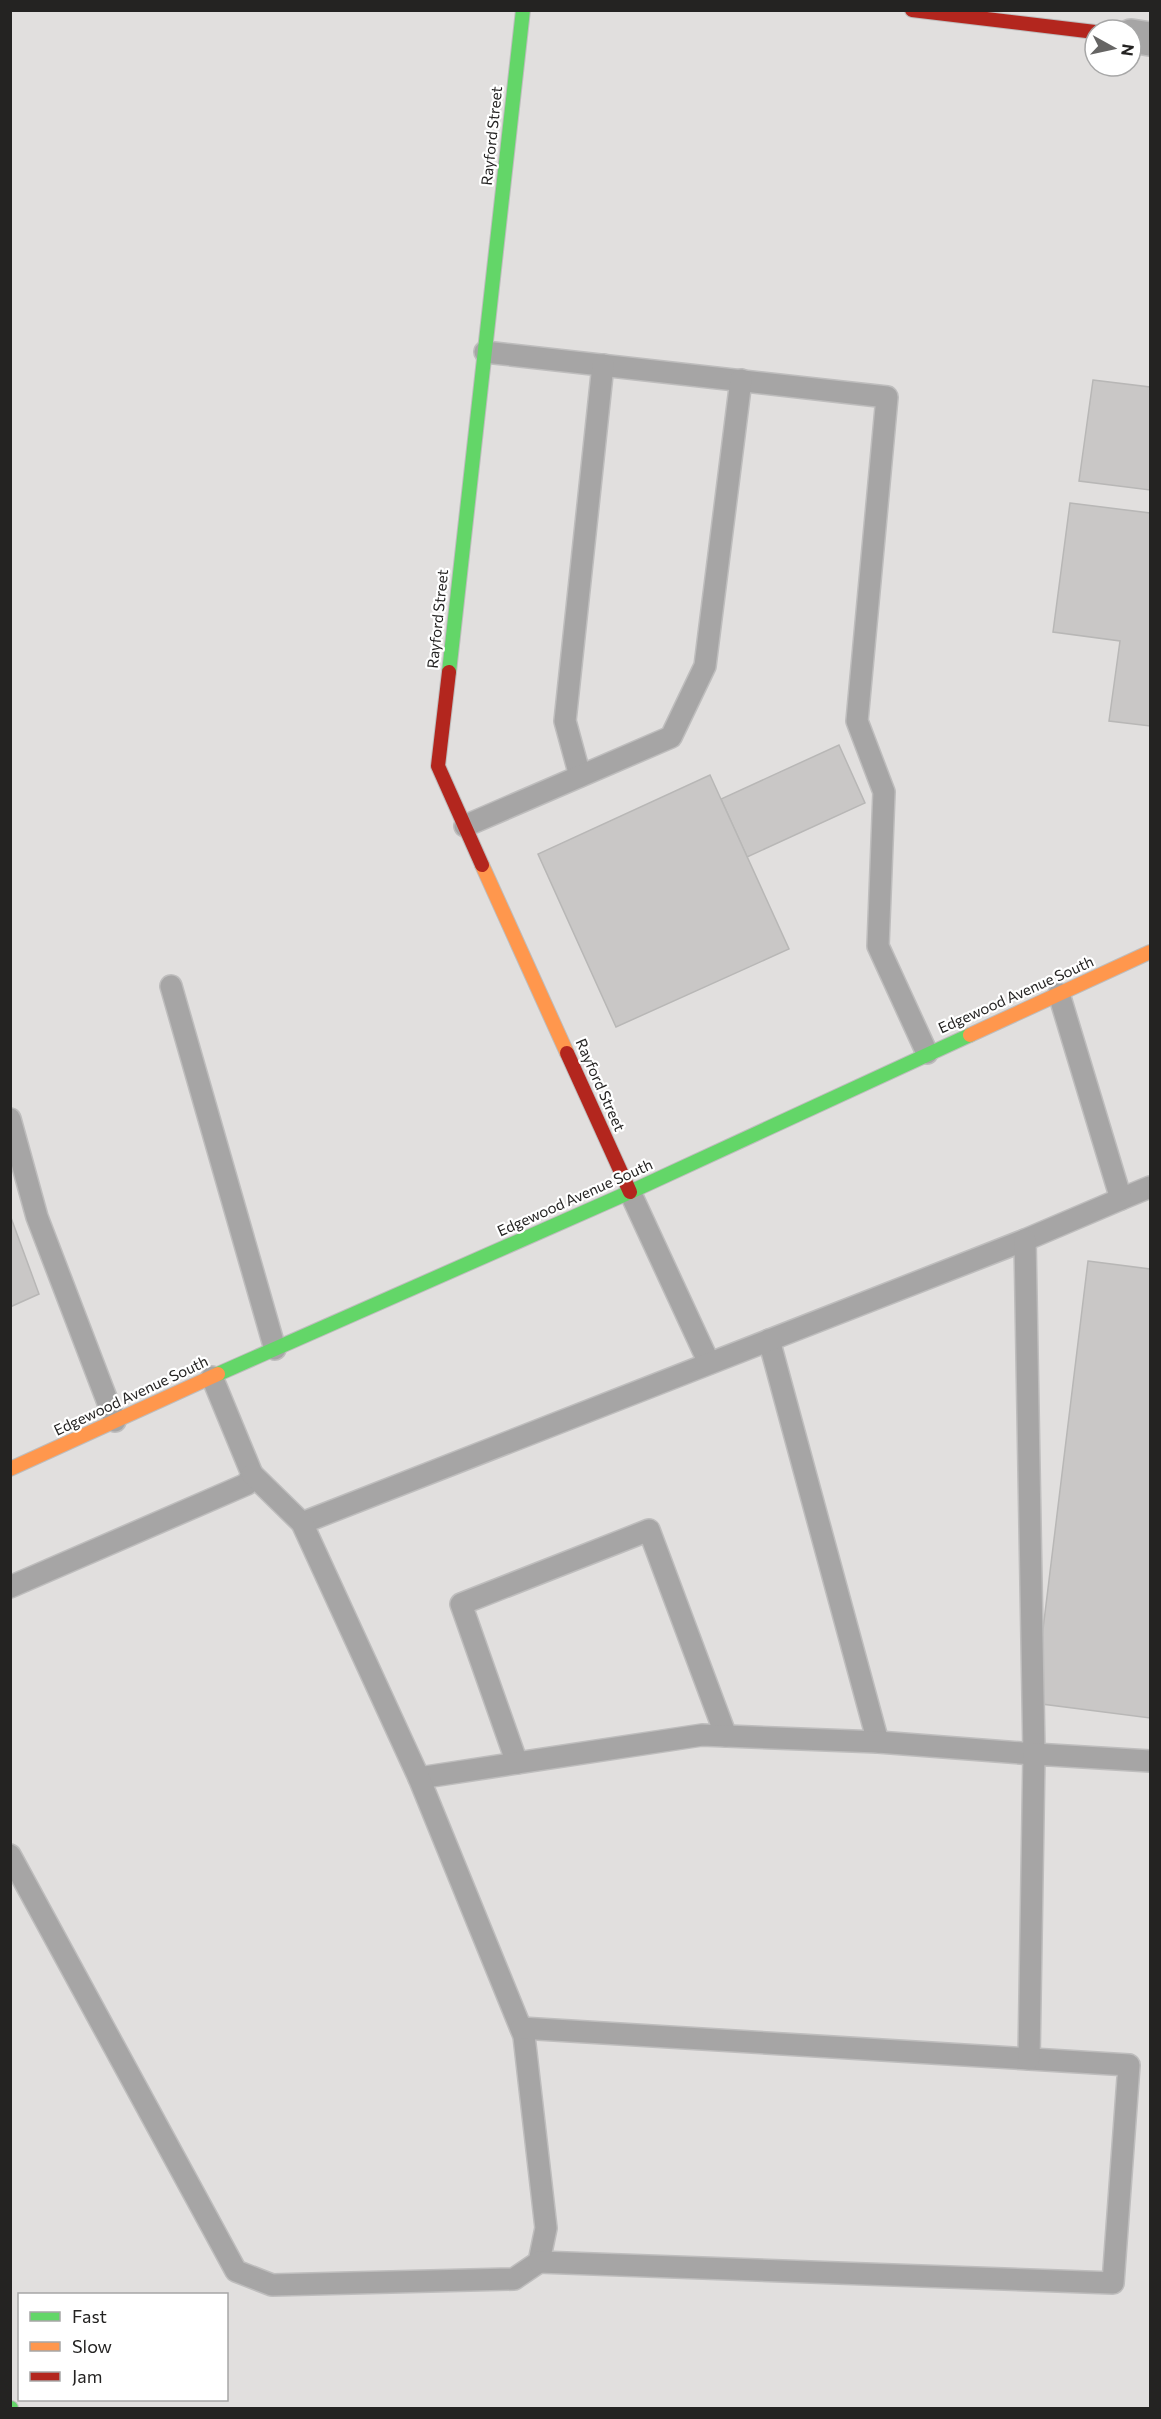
<svg xmlns="http://www.w3.org/2000/svg" width="1161" height="2419" viewBox="0 0 1161 2419" font-family="Commissioner,sans-serif">
<style>
.building{fill:#c9c7c6;stroke:#b8b7b6;stroke-width:1.5}
.lines{fill:none;stroke-linecap:round;stroke-linejoin:round}
.lane-casing{stroke:#bebdbd;stroke-width:24}
.street-casing{stroke:#bebdbd;stroke-width:36}
.fast-casing{stroke:#bebdbd;stroke-width:16}
.slow-casing{stroke:#bebdbd;stroke-width:16}
.jam-casing{stroke:#bebdbd;stroke-width:16}
.lane{stroke:#a6a5a5;stroke-width:21}
.street{stroke:#a6a5a5;stroke-width:33}
.fast{stroke:#63d668;stroke-width:14}
.slow{stroke:#ff974d;stroke-width:14}
.jam{stroke:#b3261e;stroke-width:14}
.labels{text-anchor:middle;stroke-width:4.5;stroke-linejoin:round;paint-order:stroke}
.street-label{font-size:15px;fill:#242322;stroke:#fff}
</style>
<rect width="100%" height="100%" fill="#e1dfde"/>
<g class="building">
<path d="M1093,380l57,7v103l-71,-9z"/>
<path d="M1070,503l80,10v213l-41,-5 11,-80 -67,-9z"/>
<path d="M839,745l26,58 -118,54 -26,-58z"/>
<path d="M710,775l79,174 -173,78 -78,-173z"/>
<path d="M10,1215l29,79 -29,13z"/>
<path d="M1088,1261l62,8v449l-116,-15z"/>
</g>
<g class="lines">
<g class="lane-casing">
<g id="lane">
<path d="M485,352l402,45 -30,324 27,71 -6,154 49,107"/>
<path d="M580,776l-15,-55 38,-356"/>
<path d="M465,826l206,-89 34,-71 36,-286"/>
<path d="M171,986l104,363"/>
<path d="M10,1119l27,98 78,204"/>
<path d="M630,1192l79,171"/>
<path d="M1121,1199l29,-12"/>
<path d="M769,1340l109,402"/>
<path d="M302,1523l723,-283 96,-41 -62,-205"/>
<path d="M10,1587l237,-103 5,-10 -40,-97"/>
<path d="M517,1763l-56,-159 188,-74 77,206"/>
<path d="M419,1778l283,-43 176,7 156,12 -9,-514"/>
<path d="M10,1855l226,416 36,14 242,-6 25,-17 7,-34 -22,-192 -105,-258 -117,-255 -50,-49"/>
<path d="M521,2028l608,37 -16,218 -574,-21"/>
<path d="M1029,2059l5,-305 116,7"/>
</g>
</g>
<g class="street-casing">
<path id="street" d="M1131,36l19,3"/>
</g>
<g class="fast-casing">
<g id="fast">
<path d="M449,672l74,-662"/>
<path d="M218,1374l412,-182 340,-157"/>
<path d="M10,2408h1"/>
</g>
</g>
<g class="slow-casing">
<g id="slow">
<path d="M482,865l85,188"/>
<path d="M970,1035l180,-83"/>
<path d="M10,1469l208,-95"/>
</g>
</g>
<g class="jam-casing">
<g id="jam">
<path d="M912,10l183,22"/>
<path d="M449,672l-11,94 44,99"/>
<path d="M567,1053l63,139"/>
</g>
</g>
<use href="#lane" class="lane"/>
<use href="#street" class="street"/>
<use href="#fast" class="fast"/>
<use href="#slow" class="slow"/>
<use href="#jam" class="jam"/>
</g>
<g class="labels">
<g class="street-label">
<text transform="translate(492 136) rotate(-84)" y="5">Rayford Street</text>
<text transform="translate(438 619) rotate(-84)" y="5">Rayford Street</text>
<text transform="translate(1016 995) rotate(-24)" y="5">Edgewood Avenue South</text>
<text transform="translate(600 1085) rotate(66)" y="5">Rayford Street</text>
<text transform="translate(575 1198) rotate(-24)" y="5">Edgewood Avenue South</text>
<text transform="translate(131 1396) rotate(-25)" y="5">Edgewood Avenue South</text>
</g>
</g>
<rect width="1161" height="2419" fill="none" stroke="#242322" stroke-width="24"/>
<rect x="18" y="2293" width="210" height="108" fill="#ffffff" stroke="#a7a7a7" stroke-width="1.5"/>
<rect x="30" y="2312" width="30" height="9" fill="#63d668" stroke="#a7a7a7" stroke-width="1.5"/>
<text x="72" y="2323" font-size="18" fill="#242322">Fast</text>
<rect x="30" y="2342" width="30" height="9" fill="#ff974d" stroke="#a7a7a7" stroke-width="1.5"/>
<text x="72" y="2353" font-size="18" fill="#242322">Slow</text>
<rect x="30" y="2372" width="30" height="9" fill="#b3261e" stroke="#a7a7a7" stroke-width="1.5"/>
<text x="72" y="2383" font-size="18" fill="#242322">Jam</text>
<g transform="translate(1113 48) rotate(98)"><circle r="28" fill="#ffffff" stroke="#a7a7a7" stroke-width="1.5"/>
<path d="M0-4.5L10 22L0 15L-10 22Z" fill="#666564"/>
<text y="-9" font-size="16" font-weight="bold" text-anchor="middle" fill="#242322">N</text>
</g>
</svg>
